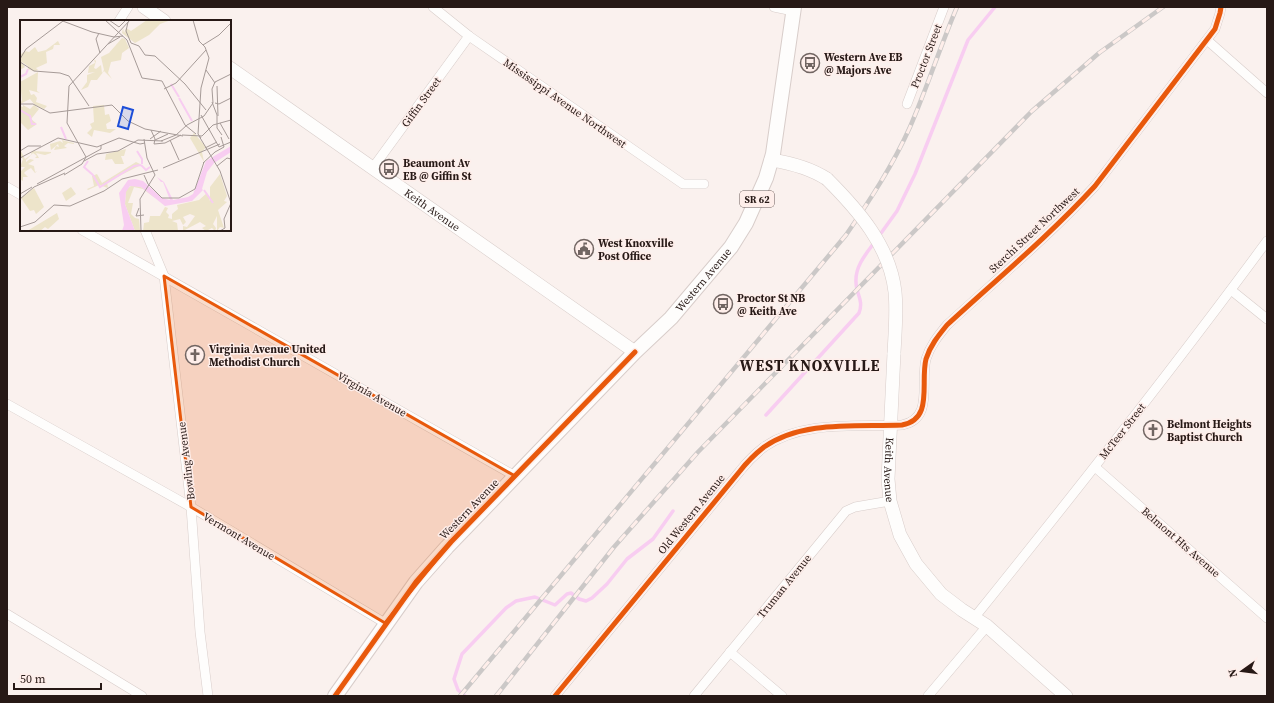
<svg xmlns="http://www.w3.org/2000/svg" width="1274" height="703" viewBox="0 0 1274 703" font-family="'Source Serif 4',serif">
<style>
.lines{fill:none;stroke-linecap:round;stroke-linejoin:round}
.stream{stroke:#f8cdf1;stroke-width:3.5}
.street-casing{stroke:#d8cdca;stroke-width:10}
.secondary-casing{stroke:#d8cdca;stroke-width:14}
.primary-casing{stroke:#d8cdca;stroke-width:16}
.street{stroke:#fefdfc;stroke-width:9}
.secondary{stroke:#fefdfc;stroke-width:13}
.primary{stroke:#fefdfc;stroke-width:14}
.rail-casing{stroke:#cbc8c7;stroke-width:4.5}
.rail{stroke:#feeeea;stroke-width:3;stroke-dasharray:9;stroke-linecap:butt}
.secondary-bridge-casing{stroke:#d8cdca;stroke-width:14;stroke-linecap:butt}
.secondary-bridge{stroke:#fefdfc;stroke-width:13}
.cycleway-casing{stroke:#feeeea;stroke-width:8}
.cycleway{stroke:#e8590c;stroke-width:5}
.marked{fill:#e8590c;fill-opacity:0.2;stroke:#e8590c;stroke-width:3;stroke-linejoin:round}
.labels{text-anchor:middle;stroke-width:3;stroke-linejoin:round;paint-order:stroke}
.shield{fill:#feeeea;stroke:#685956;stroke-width:1}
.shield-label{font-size:10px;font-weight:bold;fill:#271916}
.street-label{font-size:11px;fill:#271916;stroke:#feeeea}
.poi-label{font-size:11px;font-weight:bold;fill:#271916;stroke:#feeeea;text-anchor:start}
.district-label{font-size:15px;font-weight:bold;letter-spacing:1px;fill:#271916;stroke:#feeeea}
.inset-river{fill:none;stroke:#f8cdf1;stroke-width:2}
.inset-road{fill:none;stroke:#a69b98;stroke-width:1}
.view{fill:#1d4ed8;fill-opacity:0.15;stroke:#1d4ed8;stroke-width:2}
.inset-edge{fill:none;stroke:#271916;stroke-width:2}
</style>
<rect width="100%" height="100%" fill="#faf1ee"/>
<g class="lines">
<g class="stream">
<path d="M879,236l18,-25 18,-37 53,-134 27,-33"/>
<path d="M766,415l93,-102c5,-13 -3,-19 -3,-31 -1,-15 9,-27 18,-39"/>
<path d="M465,696l-7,-6 -4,-11 8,-25 44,-46 10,-7 19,-4 20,8 12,-11 4,-1 8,6 7,2 6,-3 15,-14 20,-25 26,-20 20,-28"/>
</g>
<g class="street-casing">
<g id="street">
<path d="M433,7l36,29 214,148h21"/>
<path d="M774,7l19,4"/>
<path d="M119,21l9,-14"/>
<path d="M1207,40l60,53"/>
<path d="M907,104l37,-97"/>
<path d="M372,169l97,-133"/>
<path d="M7,187l14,8"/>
<path d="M82,230l433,246"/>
<path d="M145,230l19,46 27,231 9,125 8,64"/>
<path d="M1231,290l36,29"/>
<path d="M7,404l184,103 194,116"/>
<path d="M1095,467l172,151"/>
<path d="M7,614l135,82"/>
<path d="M974,618c100,-124 199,-249 293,-377"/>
<path d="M730,652l52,44"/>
<path d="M555,696l185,-225c7,-9 15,-17 24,-24 39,-27 93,-20 138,-22 32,-6 18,-42 24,-66 4,-13 12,-23 21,-34 49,-45 102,-89 148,-139l120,-157 5,-16 1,-6"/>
<path d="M694,696l152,-185 9,-4 35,-6"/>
<path d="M928,696l59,-70"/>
</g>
</g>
<g class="secondary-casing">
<g id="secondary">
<path d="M144,7l20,14"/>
<path id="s1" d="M230,68l405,284"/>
<path d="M771,160c20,3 39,8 56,19"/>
<path id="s2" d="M894,353l-6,126 2,22 10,34 16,29 25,30 21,16 25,16 79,70"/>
</g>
</g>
<g class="primary-casing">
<g id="primary">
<path id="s3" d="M335,696l81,-114 31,-35 188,-195 36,-34 60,-71 15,-24 20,-45 7,-24 21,-147"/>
</g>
</g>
<use href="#street" class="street"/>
<use href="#secondary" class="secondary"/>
<use href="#primary" class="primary"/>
<g class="rail-casing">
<g id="rail">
<path d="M460,696l386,-461c24,-35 47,-70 64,-108 17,-39 30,-80 47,-120"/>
<path d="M496,696l118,-149 84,-95 334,-341 67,-58 64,-46"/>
</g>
</g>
<use href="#rail" class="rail"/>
<g class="secondary-bridge-casing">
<path id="secondary-bridge" d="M827,179c31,31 63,67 68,113 2,20 0,41 -1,61"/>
</g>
<use href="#secondary-bridge" class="secondary-bridge"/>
<g class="cycleway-casing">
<g id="cycleway">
<path d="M335,696l81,-114 35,-40 184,-190"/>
<path d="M555,696l185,-225c7,-9 15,-17 24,-24 39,-27 93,-20 138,-22 32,-6 18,-42 24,-66 4,-13 12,-23 21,-34 49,-45 102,-89 148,-139l120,-157 5,-16 1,-6"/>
</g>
</g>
<use href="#cycleway" class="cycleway"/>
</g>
<path class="marked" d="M164,276l351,200 -64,66 -66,81 -194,-116z"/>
<defs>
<g id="bus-ring" transform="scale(1)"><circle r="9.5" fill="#feeeea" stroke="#716562" stroke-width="1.5"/><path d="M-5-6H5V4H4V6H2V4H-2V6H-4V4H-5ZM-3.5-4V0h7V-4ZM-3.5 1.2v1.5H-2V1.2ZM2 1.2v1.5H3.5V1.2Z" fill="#716562"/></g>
<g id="civic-ring" transform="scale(1)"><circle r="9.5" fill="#feeeea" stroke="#716562" stroke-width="1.5"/><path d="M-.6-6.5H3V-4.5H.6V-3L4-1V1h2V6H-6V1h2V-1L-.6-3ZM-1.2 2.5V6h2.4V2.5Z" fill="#716562"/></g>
<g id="church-ring" transform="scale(1)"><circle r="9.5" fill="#feeeea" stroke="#716562" stroke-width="1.5"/><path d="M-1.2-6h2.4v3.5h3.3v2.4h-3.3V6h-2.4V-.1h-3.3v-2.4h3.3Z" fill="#716562"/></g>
</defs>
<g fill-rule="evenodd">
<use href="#bus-ring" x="810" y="63"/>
<use href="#bus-ring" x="389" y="169"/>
<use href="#civic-ring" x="584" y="249"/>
<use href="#bus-ring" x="723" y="304"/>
<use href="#church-ring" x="195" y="355"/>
<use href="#church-ring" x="1153" y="430"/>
</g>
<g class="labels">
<rect class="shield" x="740" y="191" width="34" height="16" rx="3"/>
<g class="shield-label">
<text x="757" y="203">SR 62</text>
</g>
<g class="street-label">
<text transform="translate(926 56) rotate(-69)" y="4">Proctor Street</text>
<text transform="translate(421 102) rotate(-54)" y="4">Giffin Street</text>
<text transform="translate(565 103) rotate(35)" y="4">Mississippi Avenue Northwest</text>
<text dy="4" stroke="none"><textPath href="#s1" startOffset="247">Keith Avenue</textPath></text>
<text transform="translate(1034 230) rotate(-43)" y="4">Sterchi Street Northwest</text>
<text dy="4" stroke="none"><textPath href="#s3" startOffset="557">Western Avenue</textPath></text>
<text transform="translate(372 394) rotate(30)" y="4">Virginia Avenue</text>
<text transform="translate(1122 431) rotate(-52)" y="4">McTeer Street</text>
<text transform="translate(186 461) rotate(-97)" y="4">Bowling Avenue</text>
<text dy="4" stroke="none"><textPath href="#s2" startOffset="117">Keith Avenue</textPath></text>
<text transform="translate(469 509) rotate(-46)" y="4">Western Avenue</text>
<text transform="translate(691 514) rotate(-51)" y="4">Old Western Avenue</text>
<text transform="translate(239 536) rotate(31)" y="4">Vermont Avenue</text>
<text transform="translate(1181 542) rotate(41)" y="4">Belmont Hts Avenue</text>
<text transform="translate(784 586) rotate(-51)" y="4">Truman Avenue</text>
</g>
<g class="poi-label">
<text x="824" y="61">Western Ave EB<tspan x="824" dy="13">@ Majors Ave</tspan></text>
<text x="403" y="167">Beaumont Av<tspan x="403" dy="13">EB @ Giffin St</tspan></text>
<text x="598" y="247">West Knoxville<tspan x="598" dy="13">Post Office</tspan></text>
<text x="737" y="302">Proctor St NB<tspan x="737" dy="13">@ Keith Ave</tspan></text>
<text x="209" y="353">Virginia Avenue United<tspan x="209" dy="13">Methodist Church</tspan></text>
<text x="1167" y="428">Belmont Heights<tspan x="1167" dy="13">Baptist Church</tspan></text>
</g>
<g class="district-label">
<text x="810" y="371">WEST KNOXVILLE</text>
</g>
</g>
<g transform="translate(20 20)">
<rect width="211" height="211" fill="#faf1ee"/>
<path d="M127,0h24l-11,4 -11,11 -14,8 -13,-10 1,-5 1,5 2,-5 5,3zM102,18l3,1 4,9 -7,5 -1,7 -10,2 -3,11 4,6 -8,-8 -7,9h-6l-3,7 -7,3 6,-8v-7l8,-3 -7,1 1,-7 6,-3 -1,-4 2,2 -2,7 2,1 5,-4 1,8 2,-3 -3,-13 8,-4zM38,21l2,4h-6l-1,4 -7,3 1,11 -11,5 2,2 -3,1 2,1 -4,-1 -5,-2v-3l-6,-4 3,5 -5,3v-15l5,-4 4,1 6,-5 3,5 8,-2zM18,52l-1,19 3,2 -11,-3 2,5 3,-1 3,4 -1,4 11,4 -3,3 -9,-4 -5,-6 -10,5 2,-4 -2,-18zM3,85l7,4 4,-4 5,4 -8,10 6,5 -9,6 -8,-8v-16l3,1zM84,85l1,10 4,-1 2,7 -5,3 1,5h9l-6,4 -16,-3 -2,7 -5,-4 5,-5 -2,-4 4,-2 -1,-16zM174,113l12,14 -4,5 2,10 -14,-24zM42,120l12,3v1l-6,-1 -4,3 3,2 -13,2 2,-4 3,1 -1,-3 -7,6 -1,-6 10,-3 3,2zM106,129l-2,7h-3l3,8h-9l-3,-5 -7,1 1,-6zM1,131l4,8 6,-4 1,-4 19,1v1l-6,2 -9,-2 3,5h-4l2,-2 -4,-3 -7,7v2l4,-3 4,1 -6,4 6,2 1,6 2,-1 -2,2 -4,-5 -5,3 -2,2 4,4h-5v4l-3,-2v-7l5,-5h-5l3,-8 -3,-3zM116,142l4,2 -1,2 -32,16 1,6 -9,-3 -11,5 -1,-1 7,-3 -2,-10 5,-2 5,9zM200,154l7,22 -3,5 3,1 -9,8 6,18 -4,-1 -3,4v-15l-4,8 3,4 -1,3 -3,-3 -6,3 -4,-3 4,-2 -6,-4 -17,9v-5l4,1 8,-11 -5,-2 -7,3 3,5 -3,3 -3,-6 -8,2 5,2 1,8h-35l1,-8 5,-1 1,-6h10l5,-9 3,1 -2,4 3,3 -1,3 4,1v-5l6,-5 -1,-4 22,-5 8,-7 3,8v-14zM112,165l9,2 10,7 4,4 -12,-9 -9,-2 -6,16h5l-2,11 4,4 4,1 1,11 -5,1 -10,-27 1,-14zM51,167l5,7 -10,7 -4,-8zM14,168l10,19 -8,7 -2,-4 -4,1 -9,-13zM37,193l2,6 -11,10 -3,-2 -5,4h-13z" fill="#ede4ca"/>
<path d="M211,126v6l-17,11 -7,9 -5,17 1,1 -11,11 -27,5 -24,-19 -11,-1 -4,6 -1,12 10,27h-13l2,-6 -5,-32 9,-13 7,-1 8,2 19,17 8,2 -7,-18h-2l-4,-5 3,-3 -3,3 7,5 9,18 15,-3 5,-3 13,-33z" fill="#f8cdf1"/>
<path class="inset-river" d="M0,57l6,-3 2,-5M151,64l8,13M159,78l13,23M0,90l10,6 2,8h4M41,107l5,12M117,131l5,8v5M68,141l-4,6 9,8M121,145l5,5 4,-3M73,155l7,12 34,-21 7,-1M184,170l9,13"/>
<path class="inset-road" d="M40,0l32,12 22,5 9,-1M85,0l22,20 15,38 20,3 23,44 11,9M89,0l10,7 7,-7M173,0l6,21 6,6 4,11 -8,30 -3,46 3,4M108,2l-2,9 5,12 8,3 6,9 10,1 30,28 21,26M79,13l-3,6 4,14M88,24l12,-7M183,25l16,-10 12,-12M0,39l6,-10 37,-28M0,42l14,9 26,2 9,3 20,30M186,50l9,13M197,66l1,30M144,69l12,-6 30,-33M192,82l5,13v13l5,7M195,83l4,1 12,-6M0,84h13l17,9 8,-1M38,92l54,-7 16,16 17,8 38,7M181,95l18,32 12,-5M200,103l9,16M131,110l4,9 -1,5 11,-1 16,-8M162,115l20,1 11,-11 18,-5M179,116l21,35 11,32M130,119l11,-8M135,120l13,-6M150,120l9,20M141,121l15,-6 11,-10 17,-9 9,-13 -1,-14 3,-7 16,-8M185,128l12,-6M0,131l8,-5h13M195,132l9,-5 -3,-10M0,138l38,-20 39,9 22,-9 21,6 5,-1M64,141l13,-7 21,-3 20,-11 25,1M183,143l12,-11M197,146l10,-8 4,1M143,148l57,-24M44,155l18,-11 4,-7 -19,-34 2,-37 61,-66M124,155l4,9 14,14h17l16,-9 9,-27M17,164l64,-35v-4M0,174l12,-7M0,179l14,-12 31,-14M119,188l-3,8 8,-1M0,207l15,-5 19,-17 16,1 34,-15 18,-12 36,-9M121,211l-1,-32 15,-24 -8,-17 -3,-19M200,211l5,-3 -1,-9 7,-16"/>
<path class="view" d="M103,87l10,3 -5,19 -10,-3z"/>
<rect width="211" height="211" class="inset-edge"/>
</g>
<rect width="1274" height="703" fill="none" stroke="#271916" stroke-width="16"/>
<g transform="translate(1242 671) rotate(256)" stroke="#feeeea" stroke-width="3" paint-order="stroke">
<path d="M0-3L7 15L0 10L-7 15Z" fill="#271916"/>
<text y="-6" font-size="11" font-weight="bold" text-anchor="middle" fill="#271916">N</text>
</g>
<path d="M14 683v6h87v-6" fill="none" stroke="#271916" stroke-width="2"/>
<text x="20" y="683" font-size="12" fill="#271916" stroke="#feeeea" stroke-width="3" paint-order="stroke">50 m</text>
</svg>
